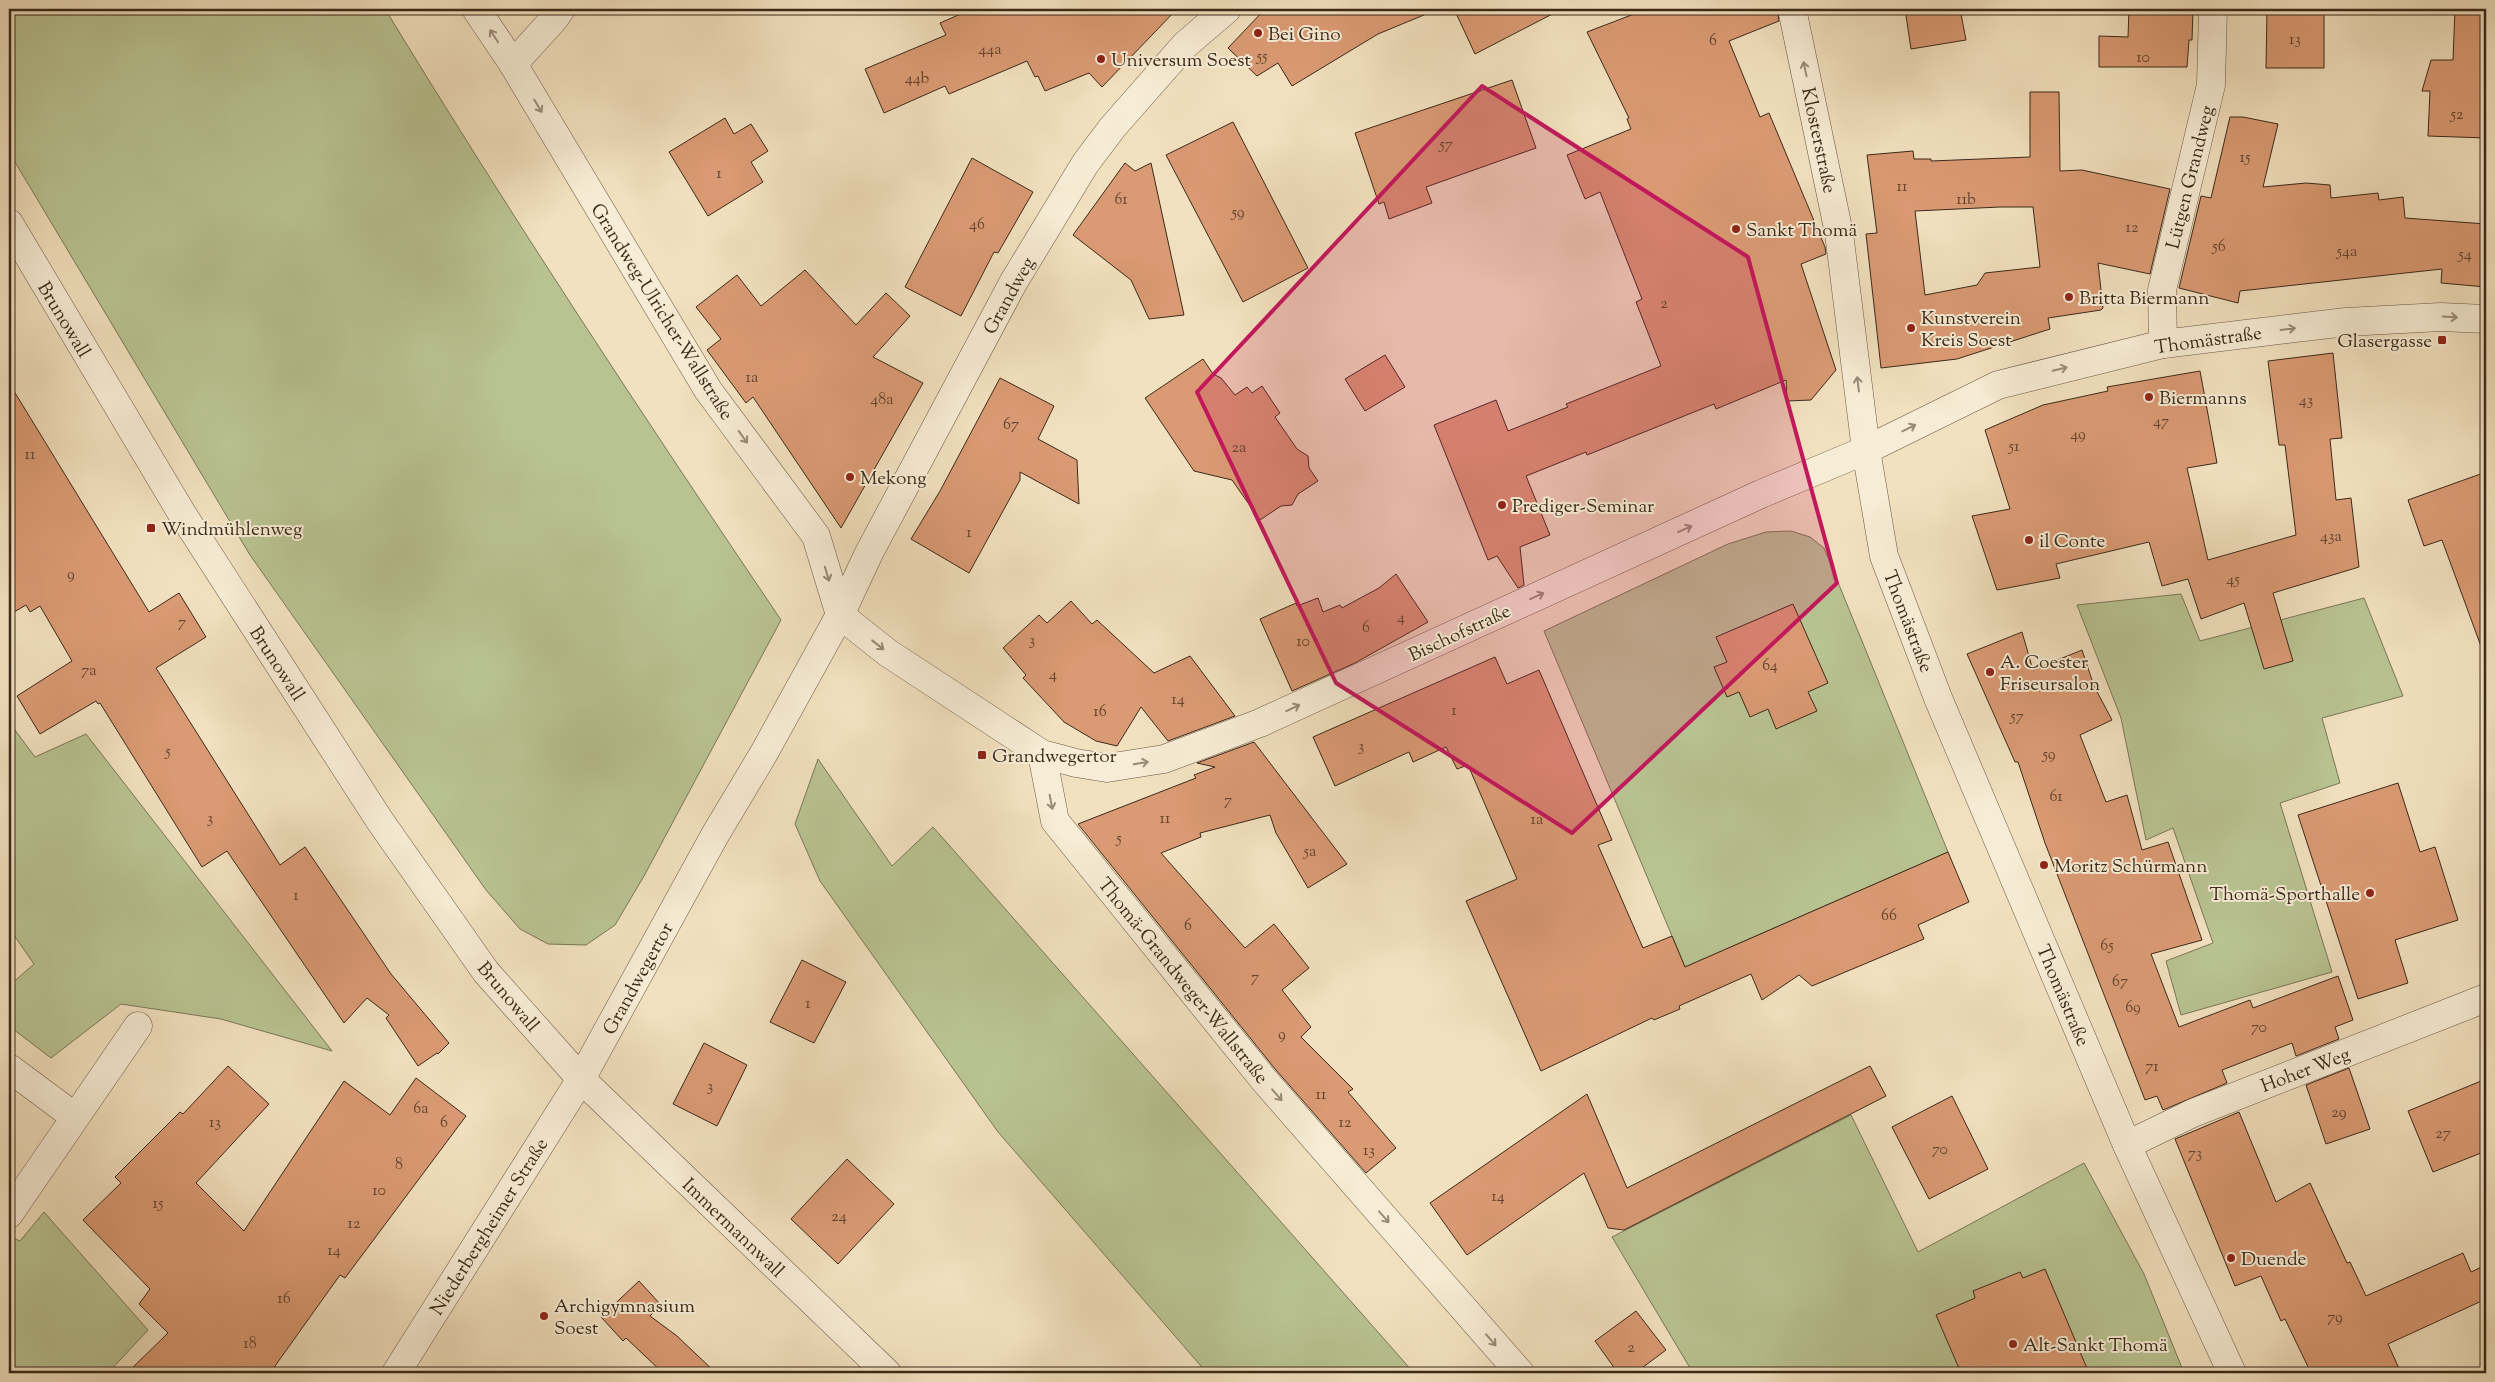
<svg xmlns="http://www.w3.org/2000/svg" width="2495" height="1382" viewBox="0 0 2495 1382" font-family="'Sorts Mill Goudy',serif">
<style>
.green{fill:#b9c392;stroke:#7a7656}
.building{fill:#da9a73;stroke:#3b291a;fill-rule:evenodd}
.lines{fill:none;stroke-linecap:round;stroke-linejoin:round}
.minor-casing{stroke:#695743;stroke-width:29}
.tertiary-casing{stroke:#695743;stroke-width:29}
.minor{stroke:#f7ecd5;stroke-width:28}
.tertiary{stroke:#f7ecd5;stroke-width:28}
.oneway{stroke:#998a78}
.marked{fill:#c2185b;fill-opacity:0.2;stroke:#c2185b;stroke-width:4;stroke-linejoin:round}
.poi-dot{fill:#8f2418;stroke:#f7ecd5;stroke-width:2}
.labels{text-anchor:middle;stroke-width:4;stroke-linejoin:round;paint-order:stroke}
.number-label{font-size:16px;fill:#634530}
.poi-label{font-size:19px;fill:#3b291a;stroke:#f7ecd5;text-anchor:start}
.street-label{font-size:19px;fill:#3b291a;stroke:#f7ecd5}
</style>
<rect width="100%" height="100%" fill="#f2e1bf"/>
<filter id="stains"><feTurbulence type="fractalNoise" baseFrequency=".004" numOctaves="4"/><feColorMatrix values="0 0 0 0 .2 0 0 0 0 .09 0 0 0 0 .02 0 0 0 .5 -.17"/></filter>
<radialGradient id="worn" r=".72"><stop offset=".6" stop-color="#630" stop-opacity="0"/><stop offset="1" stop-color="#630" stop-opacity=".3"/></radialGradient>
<g class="green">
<path d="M9,9h376c126,207 260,410 396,611l-137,256 -29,49 -29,20 -38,-1 -28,-15 -34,-39 -236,-335 -241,-403z"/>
<path d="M1791,531l19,6 14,11 124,304 -263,115 -141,-336 184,-87 38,-12z"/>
<path d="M2181,594l19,47 164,-43 39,98 -81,22 18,65 -60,20 52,169 -151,43 -15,-54 47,-18 -40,-115 -27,12 -25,-122 -44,-113z"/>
<path d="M9,722l26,35 51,-23 246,317 -111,-32 -100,-15 -70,54 -42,-32v-40l25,-22 -25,-36z"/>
<path d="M818,759l74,107 41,-39 481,546h-207l-209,-241 -178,-251 -25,-57z"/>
<path d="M1851,1115l67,137 166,-89 60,111 40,99h-491l-81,-136z"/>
<path d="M44,1212l104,118 -40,43h-99v-137l11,5z"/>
</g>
<g class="building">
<path d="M972,9h205l-75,78 -13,-14 -44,18 -7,-15 -3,1 -8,-16 -78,33 -4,-8 -61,27 -19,-44 81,-34 -6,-12z"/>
<path d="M1265,9h171v1l-58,24 -86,52 -14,-23 -21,13 -29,-28z"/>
<path d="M1454,9h108l-87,45z"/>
<path d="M1647,9h130l2,12 -50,20 31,76 9,-4 56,134 1,7 -25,10 35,106 -25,30 -24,1 -1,-21 -70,29 -2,-5 -127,51 -1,-3 -60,24 24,59 -30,12 4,38 -6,3 -21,-32 -9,4 -54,-135 62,-25 12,31 60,-24 -2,-3 95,-38 -25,-64 6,-3 -42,-107 -15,7 -18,-44 64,-26 -4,-10 2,-1 -42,-86z"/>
<path d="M1905,9h55l6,31 -55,9z"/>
<path d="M2129,9h64l-1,31h-3l-2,27h-88v-31l29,1z"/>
<path d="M2267,9h57v59h-58z"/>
<path d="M2455,9h31v129l-58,-2 2,-45h-8l9,-31h22z"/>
<path d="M1512,80l24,68 -110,39 6,16 -43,16 -5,-17 -5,2 -24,-71z"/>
<path d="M2030,92h29l1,79 22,-1 88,19 -20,85 -52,-11 5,45 -2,2 -53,8 2,11 -93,30 -76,9 -15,-134 11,-1 -10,-78 46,-4 1,8h17v2l99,-4zM2000,207h33l7,60 -55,6 -8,12 -52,10 -10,-84z"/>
<path d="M2230,117h13l35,7 -15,63 43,-4 24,2 1,13 47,-5 1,7 24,-3 2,21 81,6v63l-45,-4 1,-14 -202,22 -2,12 -59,-15 22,-92 10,2z"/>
<path d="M725,118l9,16 17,-10 17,27 -17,11 12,20 -55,34 -39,-64z"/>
<path d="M1233,122l75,146 -65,34 -77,-147z"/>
<path d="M972,158l61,34 -35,61 -4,-1 -33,64 -56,-29z"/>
<path d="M1125,163l10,8 16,-8 33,152 -35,4 -18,-39 -58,-45z"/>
<path d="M805,270l51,55 30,-32 24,23 -37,41 50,26 -82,145 -88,-131 -7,6 -39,-53 14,-11 -25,-32 41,-32 24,31z"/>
<path d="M2333,353l9,85 -12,1 6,61 15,-2 8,69 -86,26 20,68 -29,8 -20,-66 -43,16 -13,-40 -26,7 -13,-44 -93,22 4,14 -63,12 -25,-74 38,-7 -25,-79 58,-25 65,-14 -1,-4 93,-16 17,92 -30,5 21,92 88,-25 -11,-90h-6l-11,-84z"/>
<path d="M1385,355l20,32 -40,24 -20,-32z"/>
<path d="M1203,359l10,15 8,4 14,17 12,-8 5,6 10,-7 18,27 -5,4 22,32 11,7 1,12 9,13 -20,13 -6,11 -11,1 -21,14 -28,-40 -38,-9 -49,-73z"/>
<path d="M1000,378l54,28 -16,33 39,21 2,44 -59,-32v8l-51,93 -58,-34 29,-48z"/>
<path d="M9,383l140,229 30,-19 27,44 -50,31 124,197 25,-18 86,127 58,69 -11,11 -1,-1 -19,13 -32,-48 3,-3 -22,-17 -23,25 -117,-172 -25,16 -102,-164 -2,1 -2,-3 -56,33 -23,-38 55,-35 -32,-55 -10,6 -4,-7 -17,10z"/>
<path d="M2486,472v176l-4,1 -40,-109 -18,6 -16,-46z"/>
<path d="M1396,574l32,48 -73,41 -63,28 -32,-72 36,-16 1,3 21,-8 5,14 17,-7 2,3 37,-20z"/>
<path d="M1071,601l21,23 5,-4 57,53 36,-17 45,60 -67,25 -27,-34 -24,39 -21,-5 -32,-19 -41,-44 3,-3 -23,-27 36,-33 8,8z"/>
<path d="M1793,604l35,79 -20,9 9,19 -41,18 -8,-20 -18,8 -11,-25 -12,5 -13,-30 13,-5 -11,-25z"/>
<path d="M2022,632l11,38 49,-20 12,36 18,34 -32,15 26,67 21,-7 15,55 26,-8 34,98 -51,14 28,73 71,-27 3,8 85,-32 15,44 -18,7 4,12 -43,17 -4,-13 -70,27 5,13 -64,27 -6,-14 -12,4 -100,-257 -27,-81h-3l-48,-108z"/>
<path d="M1495,657l12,27 32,-14 73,170 -14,5 45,103 29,-12 13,31 263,-115 21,50 -51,23 6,14 -112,47 -13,-11 -37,25 -11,-26 -72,32 1,3 -26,11 -2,-2 -111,53 -75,-170 51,-22 -49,-114 -11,4 -11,-22 -33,15 -4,-10 -74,34 -22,-49z"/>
<path d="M1254,742l93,122 -39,24 -32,-55 -6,-18 -70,18 1,4 -40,16 84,95 29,-24 35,44 -27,22 29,37 -10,10 52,52 -5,3 48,56 -30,25 -90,-103 -198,-246 118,-46 -2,-3 21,-8 -18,-4z"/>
<path d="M2398,783l22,69 15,-5 23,73 -63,20 13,43 -50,16 -60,-184z"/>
<path d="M802,960l44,22 -32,61 -44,-21z"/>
<path d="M704,1043l43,22 -30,61 -44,-22z"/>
<path d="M228,1066l41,38 -73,79 48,48 100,-150 46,34 26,-37 50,38 -121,162 -5,-3 -70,98h-143l41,-40 -29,-29 11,-15 -67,-69 38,-37 -6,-6 65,-65 3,2z"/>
<path d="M1870,1066l16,30 -262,134 -16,-2 -24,-55 -117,82 -37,-52 157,-109 40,94z"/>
<path d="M2349,1068l21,61 -44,15 -20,-59z"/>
<path d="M2486,1079v72l-53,21 -25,-61z"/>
<path d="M1952,1096l36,73 -59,30 -37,-72z"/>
<path d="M2239,1112l37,90 34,-19 37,80 3,-1 16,34 97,-43 8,19 15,-7v34l-98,45 13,29h-90l-26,-54 -4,2 -20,-45 -26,10 -60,-147z"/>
<path d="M847,1159l47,45 -56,60 -47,-45z"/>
<path d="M2045,1269l44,104h-128l-25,-58 39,-17 -2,-7 47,-19 3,6z"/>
<path d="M639,1281l22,24 -11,11 27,20 39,37h-53l-37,-35 -3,3 -22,-24z"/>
<path d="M1636,1311l30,39 -31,23h-17l-23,-32z"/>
</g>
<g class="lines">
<g class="minor-casing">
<g id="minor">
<path d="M476,9l37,55 195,326 108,146 24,79"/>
<path d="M1792,9l47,224 27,217 18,106 54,142 189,447 105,228"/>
<path d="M513,64l41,-45 7,-10"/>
<path d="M2163,344l-1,-54 49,-205 2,-76"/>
<path d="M840,615l48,38 154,101 34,9 31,5 57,-9 96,-36 501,-229 105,-44 132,-65 165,-41 183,-22 95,-5 45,2"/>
<path d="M1042,754l13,67 209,259 256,293"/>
<path d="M9,1068l66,49"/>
<path d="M581,1079l134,-244 49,-82 76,-138 29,-62 144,-270 72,-119 27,-36 73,-83 42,-36"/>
<path d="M2127,1145l66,-32 293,-115"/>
<path d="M9,1214l129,-188"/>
</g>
</g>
<g class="tertiary-casing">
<g id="tertiary">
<path d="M9,223l172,289 199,309 106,151 95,107 306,294"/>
<path d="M396,1373l185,-294"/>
</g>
</g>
<use href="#minor" class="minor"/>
<use href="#tertiary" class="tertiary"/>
</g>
<defs><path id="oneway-shaft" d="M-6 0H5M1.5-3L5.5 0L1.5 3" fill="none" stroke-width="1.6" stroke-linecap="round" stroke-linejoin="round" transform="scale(1.25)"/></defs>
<g class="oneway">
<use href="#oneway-shaft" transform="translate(494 36) rotate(-123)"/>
<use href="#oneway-shaft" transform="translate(1805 69) rotate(-102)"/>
<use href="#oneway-shaft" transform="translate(538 106) rotate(59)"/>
<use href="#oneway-shaft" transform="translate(2450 317) rotate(3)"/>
<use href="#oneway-shaft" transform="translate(2288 329) rotate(-7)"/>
<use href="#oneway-shaft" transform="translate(2060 369) rotate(-14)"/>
<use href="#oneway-shaft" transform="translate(1858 384) rotate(-97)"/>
<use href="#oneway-shaft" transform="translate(1909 428) rotate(-26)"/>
<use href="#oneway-shaft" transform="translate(743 437) rotate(54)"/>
<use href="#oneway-shaft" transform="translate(1685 529) rotate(-24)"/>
<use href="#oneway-shaft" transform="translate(827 574) rotate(73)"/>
<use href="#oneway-shaft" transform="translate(1537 596) rotate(-24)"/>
<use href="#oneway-shaft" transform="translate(878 645) rotate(38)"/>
<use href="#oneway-shaft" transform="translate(1293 708) rotate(-25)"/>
<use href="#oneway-shaft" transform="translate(1141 763) rotate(-10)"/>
<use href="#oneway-shaft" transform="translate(1051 802) rotate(79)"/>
<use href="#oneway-shaft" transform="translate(1277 1095) rotate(49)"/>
<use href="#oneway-shaft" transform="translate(1384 1217) rotate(49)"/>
<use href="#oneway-shaft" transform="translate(1491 1340) rotate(49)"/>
</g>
<path class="marked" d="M1482,86l266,171 89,326 -265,250 -236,-150 -139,-291z"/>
<g class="poi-dot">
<circle cx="1258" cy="33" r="5"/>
<circle cx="1101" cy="59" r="5"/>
<circle cx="1736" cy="229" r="5"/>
<circle cx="2069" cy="297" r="5"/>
<circle cx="1911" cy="328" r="5"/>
<rect x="2437" y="335" width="10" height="10" rx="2.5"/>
<circle cx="2149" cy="397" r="5"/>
<circle cx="850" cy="477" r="5"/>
<circle cx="1502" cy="505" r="5"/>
<rect x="146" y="523" width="10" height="10" rx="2.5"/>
<circle cx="2029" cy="540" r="5"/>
<circle cx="1990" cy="672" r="5"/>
<rect x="977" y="750" width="10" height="10" rx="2.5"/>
<circle cx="2044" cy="865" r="5"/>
<circle cx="2370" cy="893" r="5"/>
<circle cx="2231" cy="1258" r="5"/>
<circle cx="544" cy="1316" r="5"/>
<circle cx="2013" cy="1344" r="5"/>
</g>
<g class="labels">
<g class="number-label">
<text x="2295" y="44">13</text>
<text x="1713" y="45">6</text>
<text x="990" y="54">44a</text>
<text x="1262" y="61">55</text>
<text x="2143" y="62">10</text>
<text x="917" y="83">44b</text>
<text x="2457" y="119">52</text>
<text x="1446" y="149">57</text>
<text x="2245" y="162">15</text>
<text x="719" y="178">1</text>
<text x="1902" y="191">11</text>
<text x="1121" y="204">61</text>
<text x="1966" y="204">11b</text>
<text x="1238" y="217">59</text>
<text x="977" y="229">46</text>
<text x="2132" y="232">12</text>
<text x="2219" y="251">56</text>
<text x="2347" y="256">54a</text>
<text x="2465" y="259">54</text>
<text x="1664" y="308">2</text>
<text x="752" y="382">1a</text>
<text x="882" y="404">48a</text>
<text x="2306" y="405">43</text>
<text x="2161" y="426">47</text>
<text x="1011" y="429">67</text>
<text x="2078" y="439">49</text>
<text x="2014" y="451">51</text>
<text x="1239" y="452">2a</text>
<text x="30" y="459">11</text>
<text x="969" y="537">1</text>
<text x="2331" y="541">43a</text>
<text x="71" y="579">9</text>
<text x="2233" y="584">45</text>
<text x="1401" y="622">4</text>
<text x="182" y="627">7</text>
<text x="1366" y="632">6</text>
<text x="1032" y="645">3</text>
<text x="1303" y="646">10</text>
<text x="1770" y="670">64</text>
<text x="89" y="675">7a</text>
<text x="1053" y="679">4</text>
<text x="1178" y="704">14</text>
<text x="1454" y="715">1</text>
<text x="1100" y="716">16</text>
<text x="2017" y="721">57</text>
<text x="1361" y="751">3</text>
<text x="168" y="756">5</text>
<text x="2049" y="759">59</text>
<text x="2056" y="801">61</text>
<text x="1228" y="805">7</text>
<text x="210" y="823">3</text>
<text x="1165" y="823">11</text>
<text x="1537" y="824">1a</text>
<text x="1119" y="843">5</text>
<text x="1310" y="856">5a</text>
<text x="296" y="900">1</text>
<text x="1889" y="920">66</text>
<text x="1188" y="930">6</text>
<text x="2107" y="950">65</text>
<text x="1255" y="982">7</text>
<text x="2120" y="986">67</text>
<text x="808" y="1008">1</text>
<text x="2133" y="1012">69</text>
<text x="2259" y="1032">70</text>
<text x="1282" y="1039">9</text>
<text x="2152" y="1071">71</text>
<text x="710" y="1091">3</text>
<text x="1321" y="1099">11</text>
<text x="421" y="1113">6a</text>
<text x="2339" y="1117">29</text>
<text x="215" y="1127">13</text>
<text x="444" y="1127">6</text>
<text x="1345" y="1127">12</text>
<text x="2443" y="1138">27</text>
<text x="1940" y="1154">70</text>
<text x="1369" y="1155">13</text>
<text x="2195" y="1158">73</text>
<text x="399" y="1169">8</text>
<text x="379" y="1195">10</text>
<text x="1498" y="1201">14</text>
<text x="158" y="1208">15</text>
<text x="839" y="1221">24</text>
<text x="354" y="1228">12</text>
<text x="334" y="1255">14</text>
<text x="284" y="1303">16</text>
<text x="2335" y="1322">79</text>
<text x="250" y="1348">18</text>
<text x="1631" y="1352">2</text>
</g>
<g class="poi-label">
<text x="1268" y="40">Bei Gino</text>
<text x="1111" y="66">Universum Soest</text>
<text x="1746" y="236">Sankt Thomä</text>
<text x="2079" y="304">Britta Biermann</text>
<text x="1921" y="324">Kunstverein<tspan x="1921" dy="22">Kreis Soest</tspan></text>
<text x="2432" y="347" text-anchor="end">Glasergasse</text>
<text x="2159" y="404">Biermanns</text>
<text x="860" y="484">Mekong</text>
<text x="1512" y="512">Prediger-Seminar</text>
<text x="161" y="535">Windmühlenweg</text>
<text x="2039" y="547">il Conte</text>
<text x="2000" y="668">A. Coester<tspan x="2000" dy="22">Friseursalon</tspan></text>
<text x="992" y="762">Grandwegertor</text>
<text x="2054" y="872">Moritz Schürmann</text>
<text x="2360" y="900" text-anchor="end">Thomä-Sporthalle</text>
<text x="2241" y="1265">Duende</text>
<text x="554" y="1312">Archigymnasium<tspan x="554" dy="22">Soest</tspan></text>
<text x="2023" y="1351">Alt-Sankt Thomä</text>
</g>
<g class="street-label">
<text transform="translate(1820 140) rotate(78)" y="7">Klosterstraße</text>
<text transform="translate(2189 177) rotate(-76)" y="7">Lütgen Grandweg</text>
<text transform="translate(1008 295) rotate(-61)" y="7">Grandweg</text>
<text transform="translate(663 311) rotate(58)" y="7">Grandweg-Ulricher-Wallstraße</text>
<text transform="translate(65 319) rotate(59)" y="7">Brunowall</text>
<text transform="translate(2208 339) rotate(-8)" y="7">Thomästraße</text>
<text transform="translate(1909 621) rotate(69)" y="7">Thomästraße</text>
<text transform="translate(1459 632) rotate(-25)" y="7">Bischofstraße</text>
<text transform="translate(278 663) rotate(57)" y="7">Brunowall</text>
<text transform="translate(637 978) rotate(-61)" y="7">Grandwegertor</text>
<text transform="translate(1184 980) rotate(51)" y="7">Thomä-Grandweger-Wallstraße</text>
<text transform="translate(2064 995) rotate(67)" y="7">Thomästraße</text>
<text transform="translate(509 996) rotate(50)" y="7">Brunowall</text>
<text transform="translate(2305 1069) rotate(-21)" y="7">Hoher Weg</text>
<text transform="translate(488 1226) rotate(-58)" y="7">Niederbergheimer Straße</text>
<text transform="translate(734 1227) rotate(44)" y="7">Immermannwall</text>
</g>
</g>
<rect width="2495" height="1382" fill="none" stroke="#f2e1bf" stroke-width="30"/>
<rect x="10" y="10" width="2475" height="1362" fill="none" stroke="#3b291a" stroke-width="2.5"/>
<rect x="15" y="15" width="2465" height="1352" fill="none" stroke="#3b291a"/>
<rect width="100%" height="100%" filter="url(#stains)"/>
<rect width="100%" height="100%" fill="url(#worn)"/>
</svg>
